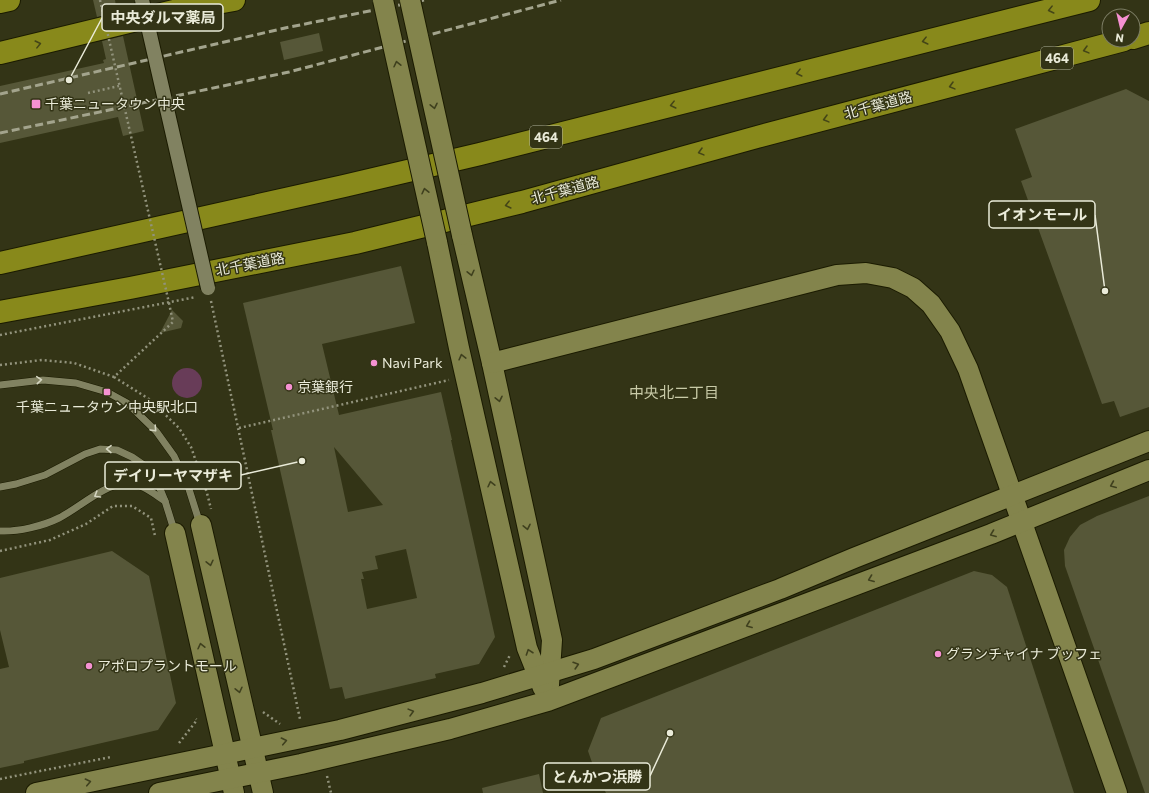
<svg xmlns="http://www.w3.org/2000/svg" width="1149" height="793" viewBox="0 0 1149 793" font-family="Commissioner,'Noto Sans JP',sans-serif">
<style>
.green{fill:#683c58}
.building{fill:#565738;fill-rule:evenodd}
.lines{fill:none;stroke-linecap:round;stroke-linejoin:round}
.lane-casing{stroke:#1b1b00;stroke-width:8}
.secondary-casing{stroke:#1b1b00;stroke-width:22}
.highway-casing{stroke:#1b1b00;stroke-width:24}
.path{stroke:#92937c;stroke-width:2.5;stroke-dasharray:2 3;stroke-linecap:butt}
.lane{stroke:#818261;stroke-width:7}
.secondary{stroke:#83844c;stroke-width:20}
.highway{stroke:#88891b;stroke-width:22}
.rail{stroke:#a3a48d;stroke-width:3;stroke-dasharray:8 4;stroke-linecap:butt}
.street-bridge-casing{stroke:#1b1b00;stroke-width:16;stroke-linecap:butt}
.secondary-bridge-casing{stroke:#1b1b00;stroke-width:22;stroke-linecap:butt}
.path-bridge{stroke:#92937c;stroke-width:2.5;stroke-dasharray:2 3;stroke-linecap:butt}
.street-bridge{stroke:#818261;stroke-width:14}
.secondary-bridge{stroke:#83844c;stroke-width:20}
.oneway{stroke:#444517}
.oneway2{stroke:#3f401e}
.oneway3{stroke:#d5d6c1}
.poi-dot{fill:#f591d2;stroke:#333416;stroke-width:1.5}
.labels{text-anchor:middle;stroke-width:3;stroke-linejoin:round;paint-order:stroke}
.shield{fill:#333416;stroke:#b3b49e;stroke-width:1}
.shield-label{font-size:13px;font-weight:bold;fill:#eaebd9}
.poi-label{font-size:14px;fill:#eaebd9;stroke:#333416;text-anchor:start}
.street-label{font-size:14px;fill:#eaebd9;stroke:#333416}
.neighbourhood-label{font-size:15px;fill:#c8caa7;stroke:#333416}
.leader{fill:none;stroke:#eaebd9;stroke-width:1.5}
.callout-dot{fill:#eaebd9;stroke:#333416;stroke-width:1.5}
.callout{fill:#333416;stroke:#eaebd9;stroke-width:1.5}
.callout-label{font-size:15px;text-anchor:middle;font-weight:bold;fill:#eaebd9}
</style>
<rect width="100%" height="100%" fill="#333416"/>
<circle class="green" cx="187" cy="383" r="15"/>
<g class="building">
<path d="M93,0h22l2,12 -20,5z"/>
<path d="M319,33l4,18 -39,9 -4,-18z"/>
<path d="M123,36l21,95 -21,5 -5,-19 -118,26v-57l104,-23 -1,-3 3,-1 -4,-18z"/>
<path d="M1126,89l23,12v306l-29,10 -6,-16 -12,3 -81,-223 11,-4 -17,-48z"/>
<path d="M401,266l14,57 -93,21 17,71 102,-23 11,48h-1l44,197 -16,27 -44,10 1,4 -91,21 -3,-12 -12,2 -47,-206 -12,-53h2l-30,-127zM334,447l49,58 -35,7zM406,549l11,49 -50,11 -6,-30h3l-2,-7 16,-3 -3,-13z"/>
<path d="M172,310l11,11 -2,7 -21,5z"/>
<path d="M1149,496v297h-4l-80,-227 -1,-16 6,-13 10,-12 17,-9z"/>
<path d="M112,551l37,25 27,127 -18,27 -134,31v2l-24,5v-99l9,-2 -9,-37v-52z"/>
<path d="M974,571l18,4 15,12 67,206h-468l-11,-22 -7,-20 13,-33z"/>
<path d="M539,774l4,19h-60l-1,-5z"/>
</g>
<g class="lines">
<g class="lane-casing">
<g id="lane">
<path d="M0,385l43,-5 33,3 31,9 20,11 29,28 18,25 14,30 12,38"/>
<path d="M0,487l16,-3 29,-9 40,-21 15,-5 17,1 15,7 16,11 8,11 9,22"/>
<path d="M0,531c18,1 43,-5 59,-13 20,-10 45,-34 68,-35 14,0 27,11 38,18l10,32"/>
</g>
</g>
<g class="secondary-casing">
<g id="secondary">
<path d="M462,235l30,128 60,277 -3,45"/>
<path d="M437,242l22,106 68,300 16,40"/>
<path d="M492,363l345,-88 29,-2 27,5 20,10 18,16 19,27 18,38 149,424"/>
<path d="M201,525l62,268"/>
<path d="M175,533l59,260"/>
<path d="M36,793l304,-63 142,-37 112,-34 186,-70 74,-31 295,-117"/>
<path d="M159,793l142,-29 149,-35 98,-28 443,-167 158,-64"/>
</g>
</g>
<g class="highway-casing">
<g id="highway">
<path d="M0,2l9,-2"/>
<path d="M1133,38l16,-5"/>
<path d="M0,53l178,-43 56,-10"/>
<path d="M0,263l344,-77 136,-32 609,-154"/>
<path d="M0,312l130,-24 225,-45 167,-41 235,-65 367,-97"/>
</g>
</g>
<g class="path">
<path d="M88,93l31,-7"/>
<path d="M211,301l89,418"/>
<path d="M0,335l196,-38"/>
<path d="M0,365l42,-5 32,3 40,14 59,-55 -4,-19"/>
<path d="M114,377l35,22 30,29 12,19 16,46 4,16"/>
<path d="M239,428l210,-48"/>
<path d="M0,551l50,-11 36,-16 27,-18h19l19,12 4,18"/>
<path d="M504,667l6,-12"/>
<path d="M263,712l17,12"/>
<path d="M179,743l18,-23 -1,-1"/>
<path d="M327,776l4,17"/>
<path d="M0,779l111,-22"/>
</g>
<use href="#lane" class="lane"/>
<use href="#secondary" class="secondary"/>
<use href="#highway" class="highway"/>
<g class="rail">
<path d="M0,94l285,-66 139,-28"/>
<path d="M0,133l289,-61 272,-72"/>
</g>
<g class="street-bridge-casing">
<path id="street-bridge" d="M142,0l66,288"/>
</g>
<g class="secondary-bridge-casing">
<g id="secondary-bridge">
<path d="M383,0l54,242"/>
<path d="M410,0l52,235"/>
</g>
</g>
<path class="path-bridge" d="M100,0l69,303"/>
<use href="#street-bridge" class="street-bridge"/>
<use href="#secondary-bridge" class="secondary-bridge"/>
</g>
<defs><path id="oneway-chevron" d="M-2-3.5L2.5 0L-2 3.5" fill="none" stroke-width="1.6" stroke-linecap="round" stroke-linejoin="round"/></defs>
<g class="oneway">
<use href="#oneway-chevron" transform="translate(1051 10) rotate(166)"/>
<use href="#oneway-chevron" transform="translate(925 41) rotate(166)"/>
<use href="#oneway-chevron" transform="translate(38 44) rotate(-14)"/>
<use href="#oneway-chevron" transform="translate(1086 50) rotate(165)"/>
<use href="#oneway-chevron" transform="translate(799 73) rotate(166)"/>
<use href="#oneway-chevron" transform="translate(952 86) rotate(165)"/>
<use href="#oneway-chevron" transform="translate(673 105) rotate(166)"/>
<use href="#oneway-chevron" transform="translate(826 119) rotate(165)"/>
<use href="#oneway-chevron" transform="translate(701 152) rotate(165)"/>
<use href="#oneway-chevron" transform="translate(508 205) rotate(166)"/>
</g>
<g class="oneway2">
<use href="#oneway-chevron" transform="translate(397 64) rotate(-103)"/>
<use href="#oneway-chevron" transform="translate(434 106) rotate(78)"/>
<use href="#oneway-chevron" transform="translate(425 191) rotate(-103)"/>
<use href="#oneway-chevron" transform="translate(471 273) rotate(77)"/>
<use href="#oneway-chevron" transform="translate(462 357) rotate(-104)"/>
<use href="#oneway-chevron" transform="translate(499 399) rotate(78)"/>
<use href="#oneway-chevron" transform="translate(491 484) rotate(-103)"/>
<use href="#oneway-chevron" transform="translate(1113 485) rotate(157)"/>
<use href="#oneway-chevron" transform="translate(527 527) rotate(78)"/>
<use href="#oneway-chevron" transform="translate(993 534) rotate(159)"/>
<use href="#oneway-chevron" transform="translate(210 563) rotate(77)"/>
<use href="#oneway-chevron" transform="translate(871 579) rotate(159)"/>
<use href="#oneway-chevron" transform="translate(749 625) rotate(159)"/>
<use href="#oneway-chevron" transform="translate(201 646) rotate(-103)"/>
<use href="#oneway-chevron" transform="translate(529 652) rotate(-109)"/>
<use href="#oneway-chevron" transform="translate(576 665) rotate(-17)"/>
<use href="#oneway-chevron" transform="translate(239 690) rotate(77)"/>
<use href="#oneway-chevron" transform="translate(411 712) rotate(-15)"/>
<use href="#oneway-chevron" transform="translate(284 741) rotate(-12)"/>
<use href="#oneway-chevron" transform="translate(88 782) rotate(-12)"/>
</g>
<g class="oneway3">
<use href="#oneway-chevron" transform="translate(39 380) rotate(-5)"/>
<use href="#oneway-chevron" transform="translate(154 429) rotate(47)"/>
<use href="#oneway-chevron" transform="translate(109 449) rotate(-179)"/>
<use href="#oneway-chevron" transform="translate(97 495) rotate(149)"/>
</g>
<g class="poi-dot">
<rect x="31" y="99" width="10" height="10" rx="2"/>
<circle cx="374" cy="363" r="4"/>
<circle cx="289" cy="387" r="4"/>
<rect x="103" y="388" width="8" height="8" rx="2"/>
<circle cx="938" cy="654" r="4"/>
<circle cx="89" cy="666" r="4"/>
</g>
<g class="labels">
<g class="shield">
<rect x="1041" y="47" width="32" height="22" rx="3"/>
<rect x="530" y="126" width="32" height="22" rx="3"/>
</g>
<g class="shield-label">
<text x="1057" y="63">464</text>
<text x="546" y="142">464</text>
</g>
<g class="poi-label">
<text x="45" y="109">千葉ニュータウン中央</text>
<text x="382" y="368">Navi Park</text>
<text x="297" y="392">京葉銀行</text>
<text x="107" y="412" text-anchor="middle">千葉ニュータウン中央駅北口</text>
<text x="946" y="659">グランチャイナ ブッフェ</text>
<text x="97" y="671">アポロプラントモール</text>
</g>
<g class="street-label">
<text transform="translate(878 105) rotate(-15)" y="5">北千葉道路</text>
<text transform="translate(565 190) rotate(-15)" y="5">北千葉道路</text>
<text transform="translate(250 264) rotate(-11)" y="5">北千葉道路</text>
</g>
<g class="neighbourhood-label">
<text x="674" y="398">中央北二丁目</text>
</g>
</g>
<path class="leader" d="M69 80L102 18M1105 291L1095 215M302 461L241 475M670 733L650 776"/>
<g class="callout-dot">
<circle cx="69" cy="80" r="4"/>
<circle cx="1105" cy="291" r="4"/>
<circle cx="302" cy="461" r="4"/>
<circle cx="670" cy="733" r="4"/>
</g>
<g class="callout">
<rect x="102" y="4" width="121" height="27" rx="4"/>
<rect x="989" y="201" width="106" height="27" rx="4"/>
<rect x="105" y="462" width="136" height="27" rx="4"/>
<rect x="544" y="763" width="106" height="27" rx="4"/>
</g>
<g class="callout-label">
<text x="163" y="23">中央ダルマ薬局</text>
<text x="1042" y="220">イオンモール</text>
<text x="173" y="481">デイリーヤマザキ</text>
<text x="597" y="782">とんかつ浜勝</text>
</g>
<g transform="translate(1121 28) rotate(188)"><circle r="19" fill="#333416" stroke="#7c7d64"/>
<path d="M0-3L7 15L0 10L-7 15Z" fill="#f591d2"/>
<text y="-6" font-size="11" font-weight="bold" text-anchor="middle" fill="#eaebd9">N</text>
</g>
</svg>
